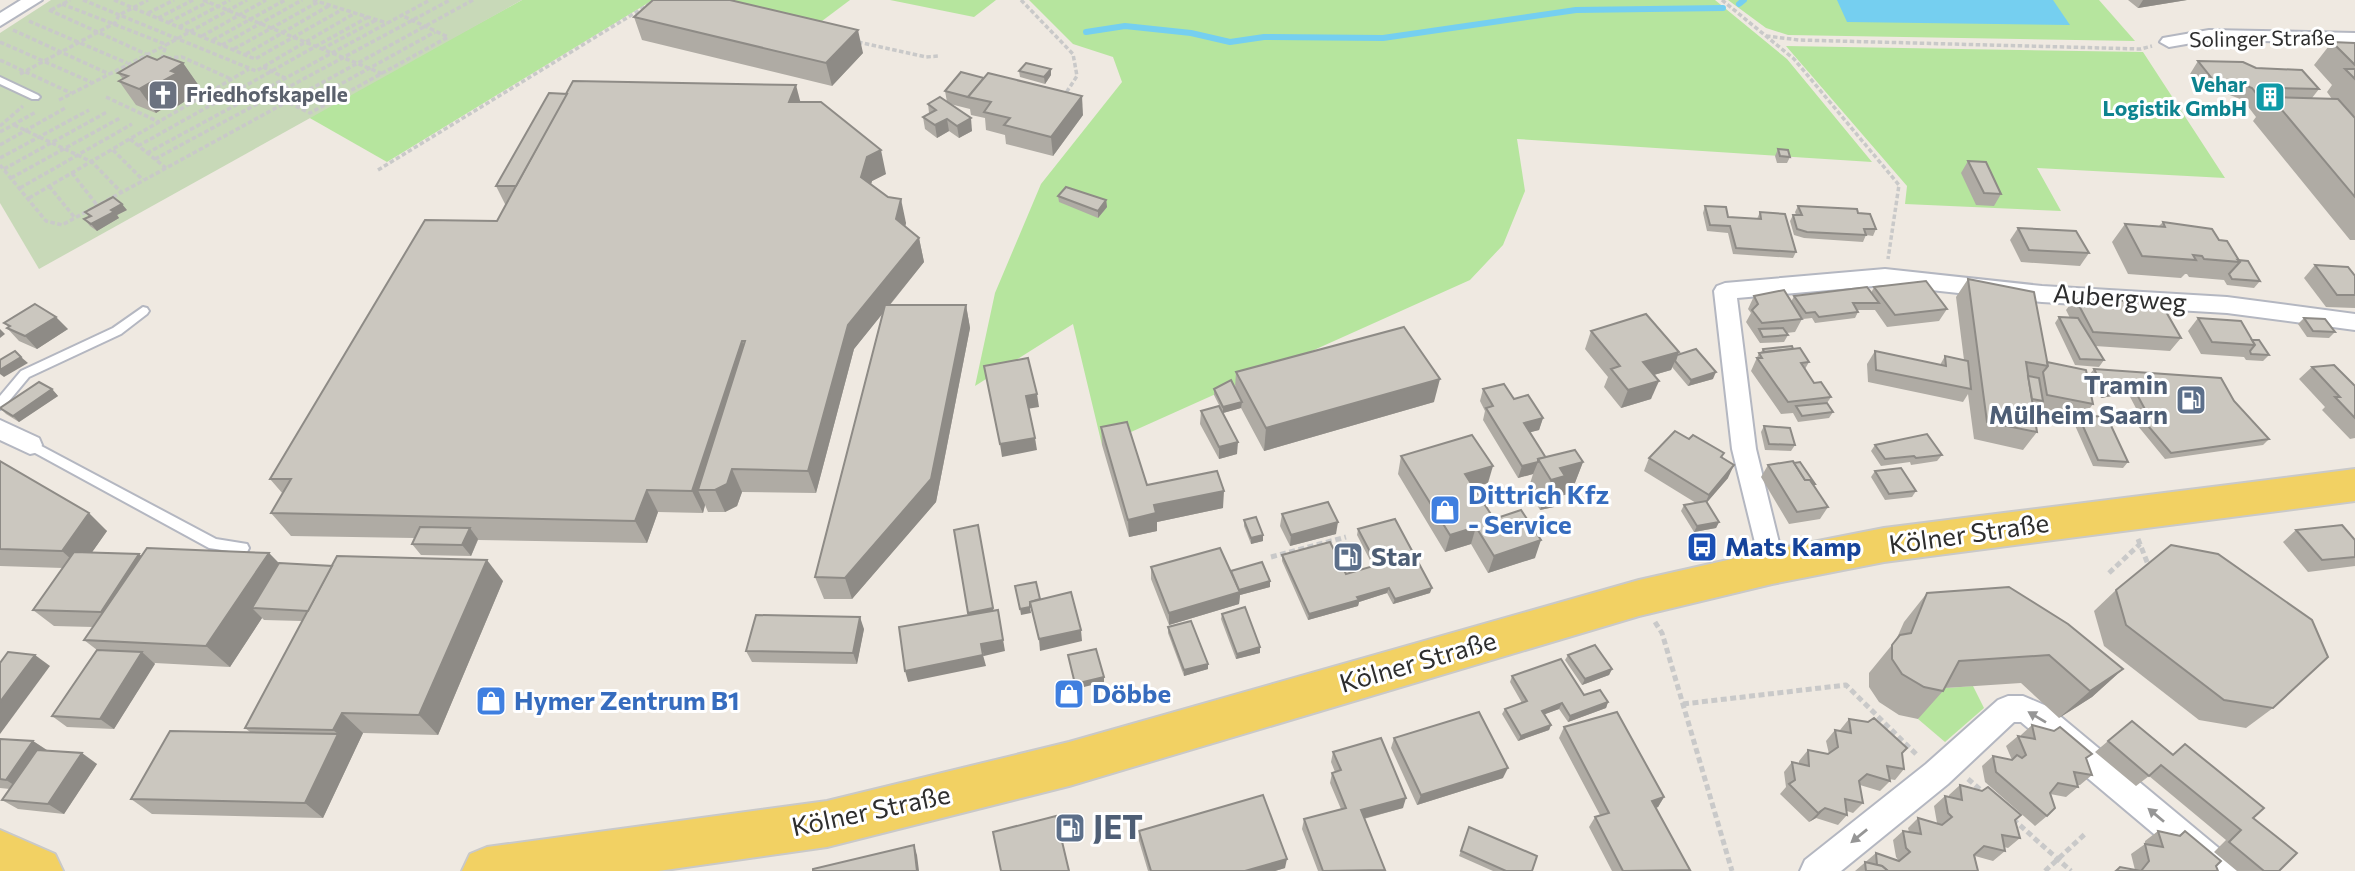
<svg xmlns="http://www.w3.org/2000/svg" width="2355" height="871" viewBox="0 0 2355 871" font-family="Commissioner,sans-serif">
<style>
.green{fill:#b6e59e}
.cemetery{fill:#c8d9b8}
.water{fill:#75cff0}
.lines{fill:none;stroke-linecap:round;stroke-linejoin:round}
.stream{stroke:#75cff0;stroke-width:6}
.service-casing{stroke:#b4b7c1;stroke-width:4}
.minor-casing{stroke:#b4b7c1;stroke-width:4}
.primary-casing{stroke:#c9c9c9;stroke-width:4}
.path-far1{stroke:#c9c9c9;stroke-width:3.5;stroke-dasharray:4.5 2.5;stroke-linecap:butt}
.path{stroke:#c9c9c9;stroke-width:5;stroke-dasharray:6 3.5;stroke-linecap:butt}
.service{fill:#fff;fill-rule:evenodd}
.minor{fill:#fff;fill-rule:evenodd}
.primary{fill:#f2d163;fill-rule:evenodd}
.wall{fill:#afaba4}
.shaded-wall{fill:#8e8b86}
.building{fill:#cbc7bf;stroke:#8e8b86;stroke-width:2}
.oneway{fill:#969696}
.labels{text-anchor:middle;stroke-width:6;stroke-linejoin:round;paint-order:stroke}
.far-street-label{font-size:21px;fill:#2e2e2e;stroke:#fff}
.far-culture-label{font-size:21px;font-weight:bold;fill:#0d838f;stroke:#fff;text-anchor:end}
.far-worship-label{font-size:21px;font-weight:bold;fill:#5b616d;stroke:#fff;text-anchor:start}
.street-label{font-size:26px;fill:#2e2e2e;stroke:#fff}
.service-label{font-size:26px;font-weight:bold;fill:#4e5e75;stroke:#fff;text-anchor:end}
.shop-label{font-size:26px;font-weight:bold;fill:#366cbe;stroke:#fff;text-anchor:start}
.transit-label{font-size:26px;font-weight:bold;fill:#164399;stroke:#fff;text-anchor:start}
.near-service-label{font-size:32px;font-weight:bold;fill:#4e5e75;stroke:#fff;text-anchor:start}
</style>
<rect width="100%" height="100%" fill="#efe9e1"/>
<g class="green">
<path d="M522,0h131l-266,162 -79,-45z"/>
<path d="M681,0h169l-40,30z"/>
<path d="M890,0h106l-22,17z"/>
<path d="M1029,0h686l72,59 85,103 -355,-23 8,52 -22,54 -33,35 -368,165 -29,-121 -98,62 20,-93 46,-109 81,-102 -9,-25 -40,-13z"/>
<path d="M1728,0h371l36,41 -347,-6 -22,-7z"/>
<path d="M1786,46l357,6 82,126 -188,-10 24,43 -156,-7 2,-18z"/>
<path d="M1973,686l11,22 -39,34 -27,-23 16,-30z"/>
</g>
<path class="cemetery" d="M51,0h471l-483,269 -39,-66v-170z"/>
<path class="water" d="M1837,0h216l17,25 -223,-3z"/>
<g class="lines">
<g class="stream">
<path d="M1739,4l5,-4"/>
<path d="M1086,32l39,-6 66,7 39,9 34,-5 119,1 193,-28 147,-2"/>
</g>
<g class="service-casing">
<g id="service">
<path d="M0,77l38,18 2,2 -2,2h-6l-32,-15z"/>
<path d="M143,307l4,1 2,3 -2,3 -26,20 -92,43 -25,30 -4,2v-13l21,-25 92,-43z"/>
<path d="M30,440l186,99 31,5 2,4 -2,4 -5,1 -33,-5 -183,-100 -2,-3 2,-3z"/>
</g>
</g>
<g class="minor-casing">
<g id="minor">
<path d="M21,0h21l-42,26v-13z"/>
<path d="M2209,30l146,3v10l-146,-3 -40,7 -9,-5 3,-4z"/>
<path d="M1885,269l157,17 185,11 128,17v16l-128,-17 -185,-11 -157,-17 -148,13 19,151 29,118 -4,8 -9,3 -9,-3 -31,-126 -18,-158 3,-5 8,-3z"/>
<path d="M0,420l39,18 3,7 -3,7 -9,2 -30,-14z"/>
<path d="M2008,696h15l26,11 184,153 5,11h-40l-177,-149h-7l-66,62 -107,87h-41l5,-11 121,-96 72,-64z"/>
</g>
</g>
<g class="primary-casing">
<g id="primary">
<path d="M2355,469v32l-471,61 -112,22 -133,32 -570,170 -242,61 -169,24h-196l8,-17 17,-7 340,-46 242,-59 570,-162 133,-30 112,-22z"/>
<path d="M0,830l55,24 8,17h-63z"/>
</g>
</g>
<g class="path-far1">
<path d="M83,0l173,71 99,-58"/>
<path d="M114,0l141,59 88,-50"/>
<path d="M203,0l180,74"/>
<path d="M313,0l74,23"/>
<path d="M1021,0l52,54 4,22 -13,20"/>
<path d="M1722,0l72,59 105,126 -11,74"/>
<path d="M62,4l103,40"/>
<path d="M49,10l97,44"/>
<path d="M51,10l19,-10"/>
<path d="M148,13l26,-13"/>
<path d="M158,18l35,-18"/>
<path d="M29,21l98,42"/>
<path d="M169,22l39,-20"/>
<path d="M179,27l51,-27"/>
<path d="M13,30l96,44"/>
<path d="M202,36l64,-36"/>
<path d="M1766,36l33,4 342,9 11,-3"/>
<path d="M213,40l72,-40"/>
<path d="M0,42l91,40"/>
<path d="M858,42l68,15 13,-1"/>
<path d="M222,45l80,-45"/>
<path d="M234,49l84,-47"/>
<path d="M322,49l54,-29"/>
<path d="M246,54l84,-49"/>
<path d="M167,58l15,-1 49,22"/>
<path d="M162,59l4,-14 81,-45"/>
<path d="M0,60l71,33"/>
<path d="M263,67l22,11"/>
<path d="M20,74l95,-51 4,-8 29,-15"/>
<path d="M264,91l46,22 138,-76 -47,-22"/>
<path d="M106,97l53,25"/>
<path d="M59,100l107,-55"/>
<path d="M299,107l136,-75"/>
<path d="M14,125l78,37 29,30"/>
<path d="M0,126l23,-20"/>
<path d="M0,132l36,-20"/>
<path d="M130,139l36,29"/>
<path d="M0,145l67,-38"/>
<path d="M138,146l230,-129"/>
<path d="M113,150l30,30"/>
<path d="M147,153l283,-153"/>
<path d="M0,158l89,-48"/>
<path d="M155,159l295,-159"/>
<path d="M0,165l46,56 16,4 411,-225"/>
<path d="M4,169l103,-57"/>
<path d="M378,170l278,-170"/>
<path d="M72,173l25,32"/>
<path d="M11,178l109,-60"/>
<path d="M49,186l26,32"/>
<path d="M20,188l112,-64"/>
<path d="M29,198l220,-129"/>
</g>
<g class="path">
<path d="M2138,539l11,28"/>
<path d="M1271,557l75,-20"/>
<path d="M2109,573l31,-29"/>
<path d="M1655,622l7,11 70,238"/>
<path d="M1683,704l163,-19 72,71"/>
<path d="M1968,779l15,13"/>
<path d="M2013,819l58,52"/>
<path d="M2045,871l40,-37"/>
</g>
<use href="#service" class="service"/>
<use href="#minor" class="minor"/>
<use href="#primary" class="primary"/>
</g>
<g class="wall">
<path d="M2128,0h59l-49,8z"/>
<path d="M634,17l229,36 -31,33 -190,-46z"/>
<path d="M2332,42l23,1v197h-5l-97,-119 3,-4 -13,-17 -16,-6 -22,-1 -15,-19 8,-13 58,7 63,21 -7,9 20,1 -5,-7 5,-7 -18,-20z"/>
<path d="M157,60l26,3 16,23 -9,6 3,4 -17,11 -6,-3 -14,9 -20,-8 -17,-24 4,-2 -5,-6z"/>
<path d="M1019,71l32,4 -6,9 -25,-7z"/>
<path d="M945,91l138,24 -30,41 -47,-12 -1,-9 -19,-5 -1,-12 -14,-3 -1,-6 -20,-5 22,27 -13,7 -10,-7 -12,7 -12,-9 -2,-12 6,-4 -1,-9 19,-2z"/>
<path d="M800,102l86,72 -14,7 -1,3 35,39 -1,4 14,11 5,24 -34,43h76l4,23 -34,174 -84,97h-28l-9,-22 68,-264 -29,36 -38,144 -74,-1 -5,14 -12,6h-17l-3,-7 -2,8 -45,-1 -11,31 -169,-3 -7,16 -50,-1 -9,-11 2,-6 -123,-2 -20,-23 12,-19 -13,-15 227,-258 9,-17h-1l-9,-18z"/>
<path d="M1778,149l12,8 -3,6h-10l-2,-7z"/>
<path d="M1968,161l33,33 -7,12 -18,-1 -15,-32z"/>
<path d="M1058,196l48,4 1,7 -9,11 -39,-16z"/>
<path d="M1705,206l23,11 29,2 3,-7 36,40 -3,6 -60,-4 -5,-21 -21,-2 -4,-18z"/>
<path d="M1798,206l60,7 18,16 -3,7 -7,-1 -3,7 -59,-4 -10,-3 -4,-14 3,-6h3l-1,-3z"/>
<path d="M127,210l-10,5 2,3 -22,13 -7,-5 -6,-7 5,-2 -4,-5z"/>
<path d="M2163,222l56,18 41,41 -6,7 -27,-3 -3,-5 -35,-3 -2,-3h-2l-4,4 -53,-4 -16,-32 13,-18 34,2z"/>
<path d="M2018,228l71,25 -9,13 -59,-4 -11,-22z"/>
<path d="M2315,265l40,11v32l-29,-1 -22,-29z"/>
<path d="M1968,279l79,83 46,42 -9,12 44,46 -5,6 -30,-2 -20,-45 4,-5 -44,-9 4,25 -14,18 -49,-11 -6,-45 -5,8 -95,-20 -1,-18 8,-13 65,14 5,-9 19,4 -8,-63z"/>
<path d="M1874,287l73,22 -8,12 -52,6 -12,-17h-18l1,2 -3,6 -40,5 -3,-5 -9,1 -12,-17 3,-6 77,-3z"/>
<path d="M1754,296l48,23 -7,13 -9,1 2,2 -4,7 -24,1 -14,-21 5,-9 -3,-4z"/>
<path d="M2075,298l106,40 -11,13 -75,-5 9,14 -5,7 -24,-2 -20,-42 4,-6 11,1 -4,-8z"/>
<path d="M2198,318l54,22 17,15 -6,6 -17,-1 -2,-3 -43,-3 -13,-23z"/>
<path d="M2304,318l31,14 -6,6 -22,-1 -9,-13z"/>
<path d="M4,323l64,6 -31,20 -18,-8 -12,-13 2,-1z"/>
<path d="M1591,331l86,24 36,24 -25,7 -16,-19 -1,3 -17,5 -3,24 -30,9 -17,-21 4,-10 -23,-28z"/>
<path d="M1763,349h30l16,13 -4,7 9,14 17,14 -4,6 6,9 -4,6 -31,4 -5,-9 -12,1 -30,-43 8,-18 2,-1z"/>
<path d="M2312,367l43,19v52l-5,1 -28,-29 3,-3 -26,-28z"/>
<path d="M2094,369l140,32 35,38 -6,6 -98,14 -32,-39 6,-6 -11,-21 -27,5 -12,-23z"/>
<path d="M1236,372l198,30 -170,49 -23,-43 -18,5 -9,-18v-6l21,-1z"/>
<path d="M52,389l6,7 -39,26 -13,-8 -6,-6z"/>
<path d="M1483,389l31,10 29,19 -4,12 -9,2 16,26 37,4 -12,31 -14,4 -3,10 -14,3 -12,-20 5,-16 -15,4 -35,-58 2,-9 -5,-10z"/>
<path d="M1201,411l36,43 -18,5 -19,-35z"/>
<path d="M1764,426l31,19 -4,6 -26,-1 -4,-18z"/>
<path d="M1101,427l46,58 76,23 -66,14v9l-28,6 -27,-92z"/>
<path d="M1689,439l35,14 -2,5 6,20 -21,24 12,20 -3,6 -22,4 -13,-21 3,-6 12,-2 -52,-32 5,-13z"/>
<path d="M1875,445l67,10 -5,6 -26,4 -1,-3 -29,4 -10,-15z"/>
<path d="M1401,456l87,27 -14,5 20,31 41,39 -47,15 -17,-29 -26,8 -47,-78z"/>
<path d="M0,461l107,70 -15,21 47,2 3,2 127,-3 10,10 224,18 -65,154 -75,-2 -40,85 -171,-4 -21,-15 119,-67 -5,-4 57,-107 -38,-1 -2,-2 -32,49 -75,-4 -41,66 -47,-2 -15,-11 45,-66 -13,-10 9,-13 -39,-1 -21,-16 30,-42 -63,-2z"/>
<path d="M1768,465l47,19 -1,2 14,21 -8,12 -31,5 -28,-47z"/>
<path d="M1875,471l41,20 -4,6 -27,3 -14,-23z"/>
<path d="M1282,514l54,20 -46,12 -10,-20z"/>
<path d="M1244,520l19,21 -12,3 -7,-18z"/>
<path d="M1358,529l72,64 -37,11 -6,-11 -28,9 -1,4 -50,14 -26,-59v-6l64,19 27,-8 -16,-31z"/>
<path d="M2296,530l59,10v26l-47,6 -25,-30z"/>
<path d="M1151,567l80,4 39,10v6l-30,8 -1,9 -70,21 -18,-46z"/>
<path d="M2116,590l157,118 -27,20 -47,-8 -95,-74 -10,-35z"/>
<path d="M1927,593l196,76 -31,28 -33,21 -38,-35 -76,5 -2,3 -25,28 -19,-4 -20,-13 -10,-15v-14l27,-33 8,-18z"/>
<path d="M1222,614l38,33v6l-24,6 -15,-40z"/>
<path d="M1168,627l40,37v5l-24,7 -16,-43z"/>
<path d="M864,629l-7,35 -105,-2 -6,-11z"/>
<path d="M1568,655l44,14 -3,6 -27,10 -17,-25z"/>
<path d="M1512,676l96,26 -2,6 -38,14 -9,-13 -14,5 6,11 -2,5 -31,11 -16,-27 3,-5 17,-6 -12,-21z"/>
<path d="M1849,719l58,29 -5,5 2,16 -9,11 -6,-1 1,2 -10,10 -20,-6 3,18 -10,10 -6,-2v4l-9,10 -22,-7 -7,4 -29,-28 6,-7 -2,-15 8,-10 7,2v-3l9,-11 21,4 -3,-13 9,-11 6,1 -1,-1z"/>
<path d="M2132,721l41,33 12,-10 68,74 26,53h-42l-23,-19 12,-12 -77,-64 -13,10 -41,-34z"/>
<path d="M2032,725l54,33 6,17 -12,10h-2v2l-12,10 -16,-3 -3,22 -12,10 -50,-44 -3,-16 11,-10 19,4 -6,-14 12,-10h3v-1z"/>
<path d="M1564,727l100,70 -6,10 -2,1 34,63h-78l-23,-44 6,-10 5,-2 -41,-77z"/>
<path d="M1394,738l109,40 -86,27 -26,-57z"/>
<path d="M0,739l33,2 14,9 50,14 -33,50 -46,-5 -16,-9 8,-11 -10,-1z"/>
<path d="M1333,752l70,56 -39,11 21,52h-67l-16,-42 2,-10 37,-10 -11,-26 2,-10 3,-1 -4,-10z"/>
<path d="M1960,785l55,35 5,18 -12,10 -4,-1 1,4 -12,10 -18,-5 3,15h-123l21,-18 23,8 -3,-4 -3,-17 10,-9 6,1 -1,-4 10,-10 21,6 -2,-1 -3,-17 11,-10 4,1v-2z"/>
<path d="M1469,827l63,44h-39l-34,-15z"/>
<path d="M1139,831l146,37 -10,3h-127l-9,-30z"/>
<path d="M2158,831l21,4 6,-4 31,35 2,5h-104l6,-4 15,3 -4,-16 14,-10v-3z"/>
</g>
<g class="shaded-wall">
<path d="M2143,0h44l-49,8z"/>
<path d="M858,30l5,23 -31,33 -6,-23z"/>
<path d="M183,63l16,23 -9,6 3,4 -17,11 -17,-24 12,-12z"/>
<path d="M1051,69v6l-6,9 -1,-7z"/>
<path d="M153,81l17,23 -14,9 -17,-24z"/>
<path d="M796,85l6,23 -13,-6z"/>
<path d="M1082,96l1,19 -30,41 -2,-19z"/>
<path d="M971,118l1,13 -13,7 -2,-12z"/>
<path d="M947,119l2,12 -12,7 -2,-13z"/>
<path d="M881,150l5,24 -14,7 -6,19 -5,-23 6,-20z"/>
<path d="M901,199l5,24 -5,20 -5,-24z"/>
<path d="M1106,200l1,7 -9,11v-7z"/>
<path d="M122,204l5,6 -10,5 2,3 -22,13 -6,-7 20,-14z"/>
<path d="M919,238l5,24 -70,87 -38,144 -8,-22 40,-146z"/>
<path d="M966,305l4,23 -34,174 -84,97 -7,-21z"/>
<path d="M56,317l12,12 -31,20 -12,-13z"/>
<path d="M0,329l5,5 -5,4z"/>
<path d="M742,341l8,23 -52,126 7,15 -2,8 -11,-22z"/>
<path d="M1679,352l-8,18 -35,10 7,-18z"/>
<path d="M21,357l7,6 -24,14 -4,-3v-4z"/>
<path d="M1716,372l-3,7 -25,7 3,-6z"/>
<path d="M1440,379l-6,23 -170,49 2,-23z"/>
<path d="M1659,381l-8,18 -30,9 7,-18z"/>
<path d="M2133,387l-5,6 -27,5 5,-6z"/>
<path d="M52,389l6,7 -39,26 -6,-6z"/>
<path d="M1037,394l2,13 -12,2 -1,-13z"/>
<path d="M1242,402l-1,6 -18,5v-6z"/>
<path d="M1543,418l-4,12 -19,5 4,-12z"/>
<path d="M1035,438l2,12 -35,7 -2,-13z"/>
<path d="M1238,442l-1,12 -18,5v-12z"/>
<path d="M1538,462l-5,12 -15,4 4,-12z"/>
<path d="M1583,462l-12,31 -14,4 -3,10 -14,3 11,-30 9,-12z"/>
<path d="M1734,465l-6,13 -25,29 6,-12z"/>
<path d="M1493,466l-5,17 -28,9 5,-18z"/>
<path d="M732,469l10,23 -5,14 -12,6 -10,-22z"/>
<path d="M647,490l11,22 -11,31 -12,-22z"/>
<path d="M1224,491l-1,17 -66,14v9l-28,6 -1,-17 26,-15z"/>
<path d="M89,513l18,18 -26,37 -19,-17z"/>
<path d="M1338,522l-2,12 -46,12 1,-11z"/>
<path d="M1719,522l-3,6 -22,4 3,-6z"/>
<path d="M978,525l17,94 -24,5 -3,-11z"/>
<path d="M1476,527l-5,17 -26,8 5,-17z"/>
<path d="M470,528l8,11 -7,17 -9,-11z"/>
<path d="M1263,535v6l-12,3v-6z"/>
<path d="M1541,540l-6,18 -47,15 6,-17z"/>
<path d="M269,553l21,22 -38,33 10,10 -32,49 -24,-21z"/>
<path d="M139,554l19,17 -38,57 -19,-16z"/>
<path d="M487,560l16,21 -65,154 -19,-20z"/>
<path d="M1270,581v6l-30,8 -1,9 -70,21v-12z"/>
<path d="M1389,588l-2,5 -28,9 -1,4 -50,14 1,-6 48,-17z"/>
<path d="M1432,588l-2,5 -37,11 2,-5z"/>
<path d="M1030,607l1,6 -10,2 -1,-6z"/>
<path d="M998,610l7,41 -21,5 -3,-12z"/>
<path d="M860,617l4,12 -7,35 -4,-11z"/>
<path d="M1081,630l1,11 -42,10 -1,-12z"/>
<path d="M1260,647v6l-24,6 1,-5z"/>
<path d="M142,652l13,12 -41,65 -14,-10z"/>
<path d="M35,655l15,11 -50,68v-32z"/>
<path d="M983,655l3,11 -78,16 -3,-11z"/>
<path d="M1208,664v5l-24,7v-6z"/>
<path d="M1612,669l-3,6 -27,10 3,-6z"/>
<path d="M2123,669l-31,28 -33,21 31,-27z"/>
<path d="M1104,677v5l-28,7 -1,-5z"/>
<path d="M1608,702l-2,6 -38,14 2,-6z"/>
<path d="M1562,703l-3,6 -19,7 2,-5z"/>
<path d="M342,713l21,20 -40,85 -18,-15 33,-69 -5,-4z"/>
<path d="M1551,725l-2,5 -31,11 3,-5z"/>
<path d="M33,741l15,10 -26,39 -16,-10z"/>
<path d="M82,753l15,11 -33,50 -16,-10z"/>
<path d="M1508,768l-5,10 -86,27 4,-10z"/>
<path d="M1664,797l-6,10 -13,4 7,-10z"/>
<path d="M1406,798l-3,10 -45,12 3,-10z"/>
<path d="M1825,808l-9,10 -7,4 9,-9z"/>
<path d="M914,845l3,10 2,16h-2z"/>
<path d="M1287,859l-2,9 -10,3h-30z"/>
</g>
<g class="building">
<path d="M653,0h77l128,30 -32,33 -192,-46z"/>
<path d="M2332,42l23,1v22z"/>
<path d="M147,56l10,4 7,-4 19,7 -12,8 6,2 -18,10 -6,-2 -14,8 -20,-8 9,-5 -10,-3z"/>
<path d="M2198,61l45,1 13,6 46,2 17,19 -46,-1 8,9h-10l-6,8 -13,-17 -16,-7h-22z"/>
<path d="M1026,63l25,6 -7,8 -25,-6z"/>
<path d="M2345,69h10v10z"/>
<path d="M961,72l23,6 -16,19 -23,-6z"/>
<path d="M988,73l94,23 -31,41 -47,-12 6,-7 -26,-6 7,-10 -23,-5z"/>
<path d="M573,81l223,4 -7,17h32l60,48 -14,7 -6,20 27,20 13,2 -5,20 23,19 -71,87 -40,146 -76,-2 -5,15 -12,6h-17l47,-149h-3l-50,150 -45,-1 -12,31 -364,-8 20,-34h-21l155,-259 72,1z"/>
<path d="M549,93l18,1 -51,92h-20z"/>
<path d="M940,97l31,21 -14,8 -10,-7 -12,6 -12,-8 13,-7 -8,-6z"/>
<path d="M2271,97l67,2 17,19v79z"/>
<path d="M1778,149l10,1 2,7 -10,-1z"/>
<path d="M1968,161l18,1 15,32 -17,-1z"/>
<path d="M1066,187l40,13 -8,11 -40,-15z"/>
<path d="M113,197l9,7 -11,6 3,2 -23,12 -7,-5 7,-3 -6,-4z"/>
<path d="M1705,206l21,1 2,10 33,2 -1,-7 25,2 11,38 -60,-4 -6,-22 -20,-1z"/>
<path d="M1798,206l59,3 1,4 12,1 6,15h-12l2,6 -59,-3 -10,-3 -4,-14h9z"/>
<path d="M2163,222l49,7 7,11 8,1 13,21 -36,-3 -2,-3 -9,-1 3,5 -54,-4 -17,-32 40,3z"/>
<path d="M2018,228l58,3 13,22 -60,-3z"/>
<path d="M2238,260l10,1 12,20 -28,-2 -3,-5 11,-12z"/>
<path d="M2315,265l33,2 7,9v19h-18z"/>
<path d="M1968,279l66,13 14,74 -22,-4 11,70 -50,-10z"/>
<path d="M1926,281l21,28 -52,6 -21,-28z"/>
<path d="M1867,287l12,16h-26l5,9 -39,5 -4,-5 -9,1 -12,-17z"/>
<path d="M1784,290l18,29 -40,4 -10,-13 6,-6 -4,-8z"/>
<path d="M2075,298l86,5 20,35 -88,-6z"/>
<path d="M35,304l21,13 -31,19 -18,-8 3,-2 -6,-3z"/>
<path d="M885,305h81l-35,174 -86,99 -30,-1z"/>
<path d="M1646,314l33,38 -36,10 16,19 -31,9 -17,-21 9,-3 -29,-35z"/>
<path d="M2059,317l19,1 26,42 -24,-1z"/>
<path d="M2198,318l43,3 14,24 -43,-3z"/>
<path d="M2304,318l21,1 10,13 -22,-1z"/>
<path d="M1404,327l36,52 -174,49 -30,-56z"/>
<path d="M1783,328l5,7 -25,2 -4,-8z"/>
<path d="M2252,340h7l10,15 -18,-1 -1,-3 5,-6z"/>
<path d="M1792,346l1,3 -29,3 -1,-3z"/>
<path d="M1800,348l9,14 -8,1 13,20 7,-1 10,15 -43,5 -31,-44h5l-3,-5z"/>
<path d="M1696,349l20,23 -25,8 -16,-19 2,-6z"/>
<path d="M15,351l6,6 -21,13v-10z"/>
<path d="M1875,351l71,15 -1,-10 23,5 3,28 -95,-19z"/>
<path d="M1028,358l9,36 -11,2 9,42 -35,6 -16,-78z"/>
<path d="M2047,362l39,8 7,34 -46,-9 -4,-23 5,-6z"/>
<path d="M2334,365l21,21v32l-20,-21h5l-28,-30z"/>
<path d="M2094,369l127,9 13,23 35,38 -98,14 -33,-39 9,-1 -14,-26 -27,5z"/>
<path d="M2028,376l11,2 4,23 -11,-2z"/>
<path d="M1231,380l11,22 -19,5 -9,-18z"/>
<path d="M39,382l13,7 -39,27 -13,-8z"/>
<path d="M1504,384l10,15 14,-4 15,23 -19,5 22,35 -8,1v3l-16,4 -36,-58 7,-2 -10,-17z"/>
<path d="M1827,403l6,9 -31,4 -6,-10z"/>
<path d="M1219,406l19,36 -19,5 -18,-36z"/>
<path d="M2078,415l29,2 21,45 -30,-2z"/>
<path d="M1127,422l20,63 70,-14 7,20 -70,14 2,8 -28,7 -27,-93z"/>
<path d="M1764,426l26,2 5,17 -26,-1z"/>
<path d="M1675,431l14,8 4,-4 31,18 -3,4 13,8 -25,30 -60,-37z"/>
<path d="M1927,434l15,21 -26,3 -2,-2 -29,3 -10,-14z"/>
<path d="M1472,435l21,31 -28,8 29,45 27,-9 20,30 -47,16 -18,-29 -26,8 -49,-79z"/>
<path d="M1575,450l8,12 -23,6 5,8 -14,4 -13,-21z"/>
<path d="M0,461l89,52 -27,38 -62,-2z"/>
<path d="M1793,461l12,19h5l18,27 -31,5 -29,-47z"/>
<path d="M1800,462l15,22h-2l-3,-4h-5l-11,-17z"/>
<path d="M1901,468l15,23 -27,3 -14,-23z"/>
<path d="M1706,501l13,21 -22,4 -13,-21z"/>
<path d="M1328,502l10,20 -47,13 -9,-21z"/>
<path d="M1256,517l7,18 -12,3 -7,-18z"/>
<path d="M1395,519l37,69 -37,11 -6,-11 -32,9 2,3 -50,14 -27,-59 48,-13 16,32 31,-9 -19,-36z"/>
<path d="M978,525l15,83 -25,5 -14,-83z"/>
<path d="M2342,525l13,15v17l-33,3 -26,-30z"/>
<path d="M420,527l50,1 -8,17 -50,-1z"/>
<path d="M2171,545l47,9 94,66 16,37 -55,51 -49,-8 -98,-75 -10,-35z"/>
<path d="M147,548l122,5 -63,93 -122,-6z"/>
<path d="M1220,548l20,44 -71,21 -18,-46z"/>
<path d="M74,552l65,2 -38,58 -68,-2z"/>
<path d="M337,556l150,4 -68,155 -77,-2 -9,17 -88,-2z"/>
<path d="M1262,562l8,19 -31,9 -8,-19z"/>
<path d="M279,563l53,3 -24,45 -56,-3z"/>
<path d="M1036,582l4,17 -10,3v5l-10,2 -5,-23z"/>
<path d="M2009,587l59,37 55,45 -33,22 -41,-36 -90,6 -16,30 -19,-4 -22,-13 -10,-15v-14l8,-10 11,-2 16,-40z"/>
<path d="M1071,592l10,38 -42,9 -9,-37z"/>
<path d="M1245,607l15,40 -23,7 -15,-40z"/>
<path d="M998,610l5,30 -22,4 2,11 -78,16 -6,-44z"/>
<path d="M756,615l104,2 -7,36 -107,-2z"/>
<path d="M1191,621l17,43 -24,6 -16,-43z"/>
<path d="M1595,645l17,24 -27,10 -17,-24z"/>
<path d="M1096,649l8,28 -29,7 -7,-29z"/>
<path d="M97,650l45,2 -42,67 -48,-3z"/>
<path d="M8,652l27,3 -35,47v-39z"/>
<path d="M1561,659l23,36 16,-5 8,12 -38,14 -8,-13 -20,8 9,14 -30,11 -16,-27 22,-8 -15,-25z"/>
<path d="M1479,712l29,56 -87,27 -27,-57z"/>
<path d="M1617,712l47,85 -12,4 38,69 -67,1 -28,-54 14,-4 -45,-86z"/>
<path d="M1874,718l33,30 -5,5 2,16 -17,-3 3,15 -23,-7 -8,7 4,22 -18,-4 2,16 -22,-7 -7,5 -29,-29 6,-4 -3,-18 17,4 -1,-16 20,4 10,-7 -3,-17 16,3 -2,-14 19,3z"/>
<path d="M2132,721l41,34 12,-11 79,64 -11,10 44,35 -18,18h-15l-35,-29 12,-12 -80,-65 -12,11 -41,-35z"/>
<path d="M2032,725l22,6 6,-4 32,27 -6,4 6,17 -18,-3 4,15 -20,-4 -8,10 5,15 -8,8 -51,-44 -3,-16 19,4 5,-5 5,3 4,-3 -8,-19 17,3z"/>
<path d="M170,731l168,3 -33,69 -174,-4z"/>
<path d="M1381,738l25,60 -45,12 24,60 -62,1 -19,-52 42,-11 -14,-35 9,-3 -8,-18z"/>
<path d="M0,739l33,2 -27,39 -6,-1z"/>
<path d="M37,750l45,3 -34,51 -46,-4z"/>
<path d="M1960,785l22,6 6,-4 33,28 -6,5 5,18 -18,-3 3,16 -21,-5 -10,9 4,16h-90l-6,-5 -5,-1 -1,-12 23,8 11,-9 -4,-4 -3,-17 18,3 -3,-16 24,7 10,-8 -4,-4 -3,-17 17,4z"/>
<path d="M1263,795l24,64 -42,12h-94l-12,-40z"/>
<path d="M1056,816l13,55h-68l-8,-39z"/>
<path d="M1469,827l68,29 -5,15h-26l-45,-20z"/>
<path d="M2158,831l22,5 5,-5 36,30 -5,5 2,5h-102l4,-4 21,4 8,-10 -4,-17 18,3z"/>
<path d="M914,845l3,26h-104v-2z"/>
<path d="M1865,862l17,4 6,5h-22z"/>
</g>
<defs><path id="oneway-solid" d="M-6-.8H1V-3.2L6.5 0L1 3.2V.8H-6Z" transform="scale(1.75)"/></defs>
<g class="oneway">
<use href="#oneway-solid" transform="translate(2037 717) rotate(-149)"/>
<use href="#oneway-solid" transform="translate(2156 815) rotate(-140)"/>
<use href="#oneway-solid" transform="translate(1859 836) rotate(141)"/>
</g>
<defs>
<g id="church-square" transform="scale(1.575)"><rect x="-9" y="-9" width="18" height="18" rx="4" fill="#6b7280" stroke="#fff"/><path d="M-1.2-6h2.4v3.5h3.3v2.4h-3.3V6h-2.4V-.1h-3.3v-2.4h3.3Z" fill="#fff"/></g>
<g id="building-square" transform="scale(1.575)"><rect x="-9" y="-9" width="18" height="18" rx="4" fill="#0f9aa8" stroke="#fff"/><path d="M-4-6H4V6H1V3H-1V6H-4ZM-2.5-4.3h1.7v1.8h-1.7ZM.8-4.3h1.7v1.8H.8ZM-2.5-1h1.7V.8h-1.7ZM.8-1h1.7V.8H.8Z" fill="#fff"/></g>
<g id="fuel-square" transform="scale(1.575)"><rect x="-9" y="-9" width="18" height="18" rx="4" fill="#5c6f8a" stroke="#fff"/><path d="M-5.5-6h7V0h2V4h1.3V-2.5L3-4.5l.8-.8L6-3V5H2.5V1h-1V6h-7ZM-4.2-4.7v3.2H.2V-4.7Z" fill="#fff"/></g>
<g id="shop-square" transform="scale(1.575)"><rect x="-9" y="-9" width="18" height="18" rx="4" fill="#3f7fe0" stroke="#fff"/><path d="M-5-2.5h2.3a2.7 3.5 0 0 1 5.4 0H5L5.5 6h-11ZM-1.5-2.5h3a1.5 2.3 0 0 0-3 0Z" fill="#fff"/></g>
<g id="bus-square" transform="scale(1.575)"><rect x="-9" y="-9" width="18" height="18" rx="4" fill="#1a4fb4" stroke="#fff"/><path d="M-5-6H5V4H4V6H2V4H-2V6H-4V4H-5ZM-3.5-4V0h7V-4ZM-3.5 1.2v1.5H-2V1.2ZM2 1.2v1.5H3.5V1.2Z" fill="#fff"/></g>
</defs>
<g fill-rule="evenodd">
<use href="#church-square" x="163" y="95"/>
<use href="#building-square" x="2270" y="97"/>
<use href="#fuel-square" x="2191" y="400"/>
<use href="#shop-square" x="1445" y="510"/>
<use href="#bus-square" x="1702" y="547"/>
<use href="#fuel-square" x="1348" y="557"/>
<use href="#shop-square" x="1069" y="694"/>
<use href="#shop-square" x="491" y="701"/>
<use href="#fuel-square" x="1070" y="828"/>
</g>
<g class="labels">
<g class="far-street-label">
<text transform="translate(2262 39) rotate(-1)" y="7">Solinger Straße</text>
</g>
<g class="far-culture-label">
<text x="2247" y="92">Vehar<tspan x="2247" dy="24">Logistik GmbH</tspan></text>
</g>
<g class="far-worship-label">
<text x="186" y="102">Friedhofskapelle</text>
</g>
<g class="street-label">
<text transform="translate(2120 298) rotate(4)" y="9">Aubergweg</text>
<text transform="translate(1969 534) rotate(-8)" y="9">Kölner Straße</text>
<text transform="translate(1418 662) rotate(-16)" y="9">Kölner Straße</text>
<text transform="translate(871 811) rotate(-12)" y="9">Kölner Straße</text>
</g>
<g class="service-label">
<text x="2168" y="394">Tramin<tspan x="2168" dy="30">Mülheim Saarn</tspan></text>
<text x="1371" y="566" text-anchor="start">Star</text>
</g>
<g class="shop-label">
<text x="1468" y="504">Dittrich Kfz<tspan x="1468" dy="30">- Service</tspan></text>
<text x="1092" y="703">Döbbe</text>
<text x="514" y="710">Hymer Zentrum B1</text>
</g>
<g class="transit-label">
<text x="1725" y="556">Mats Kamp</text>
</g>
<g class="near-service-label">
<text x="1093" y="839">JET</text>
</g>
</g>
</svg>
